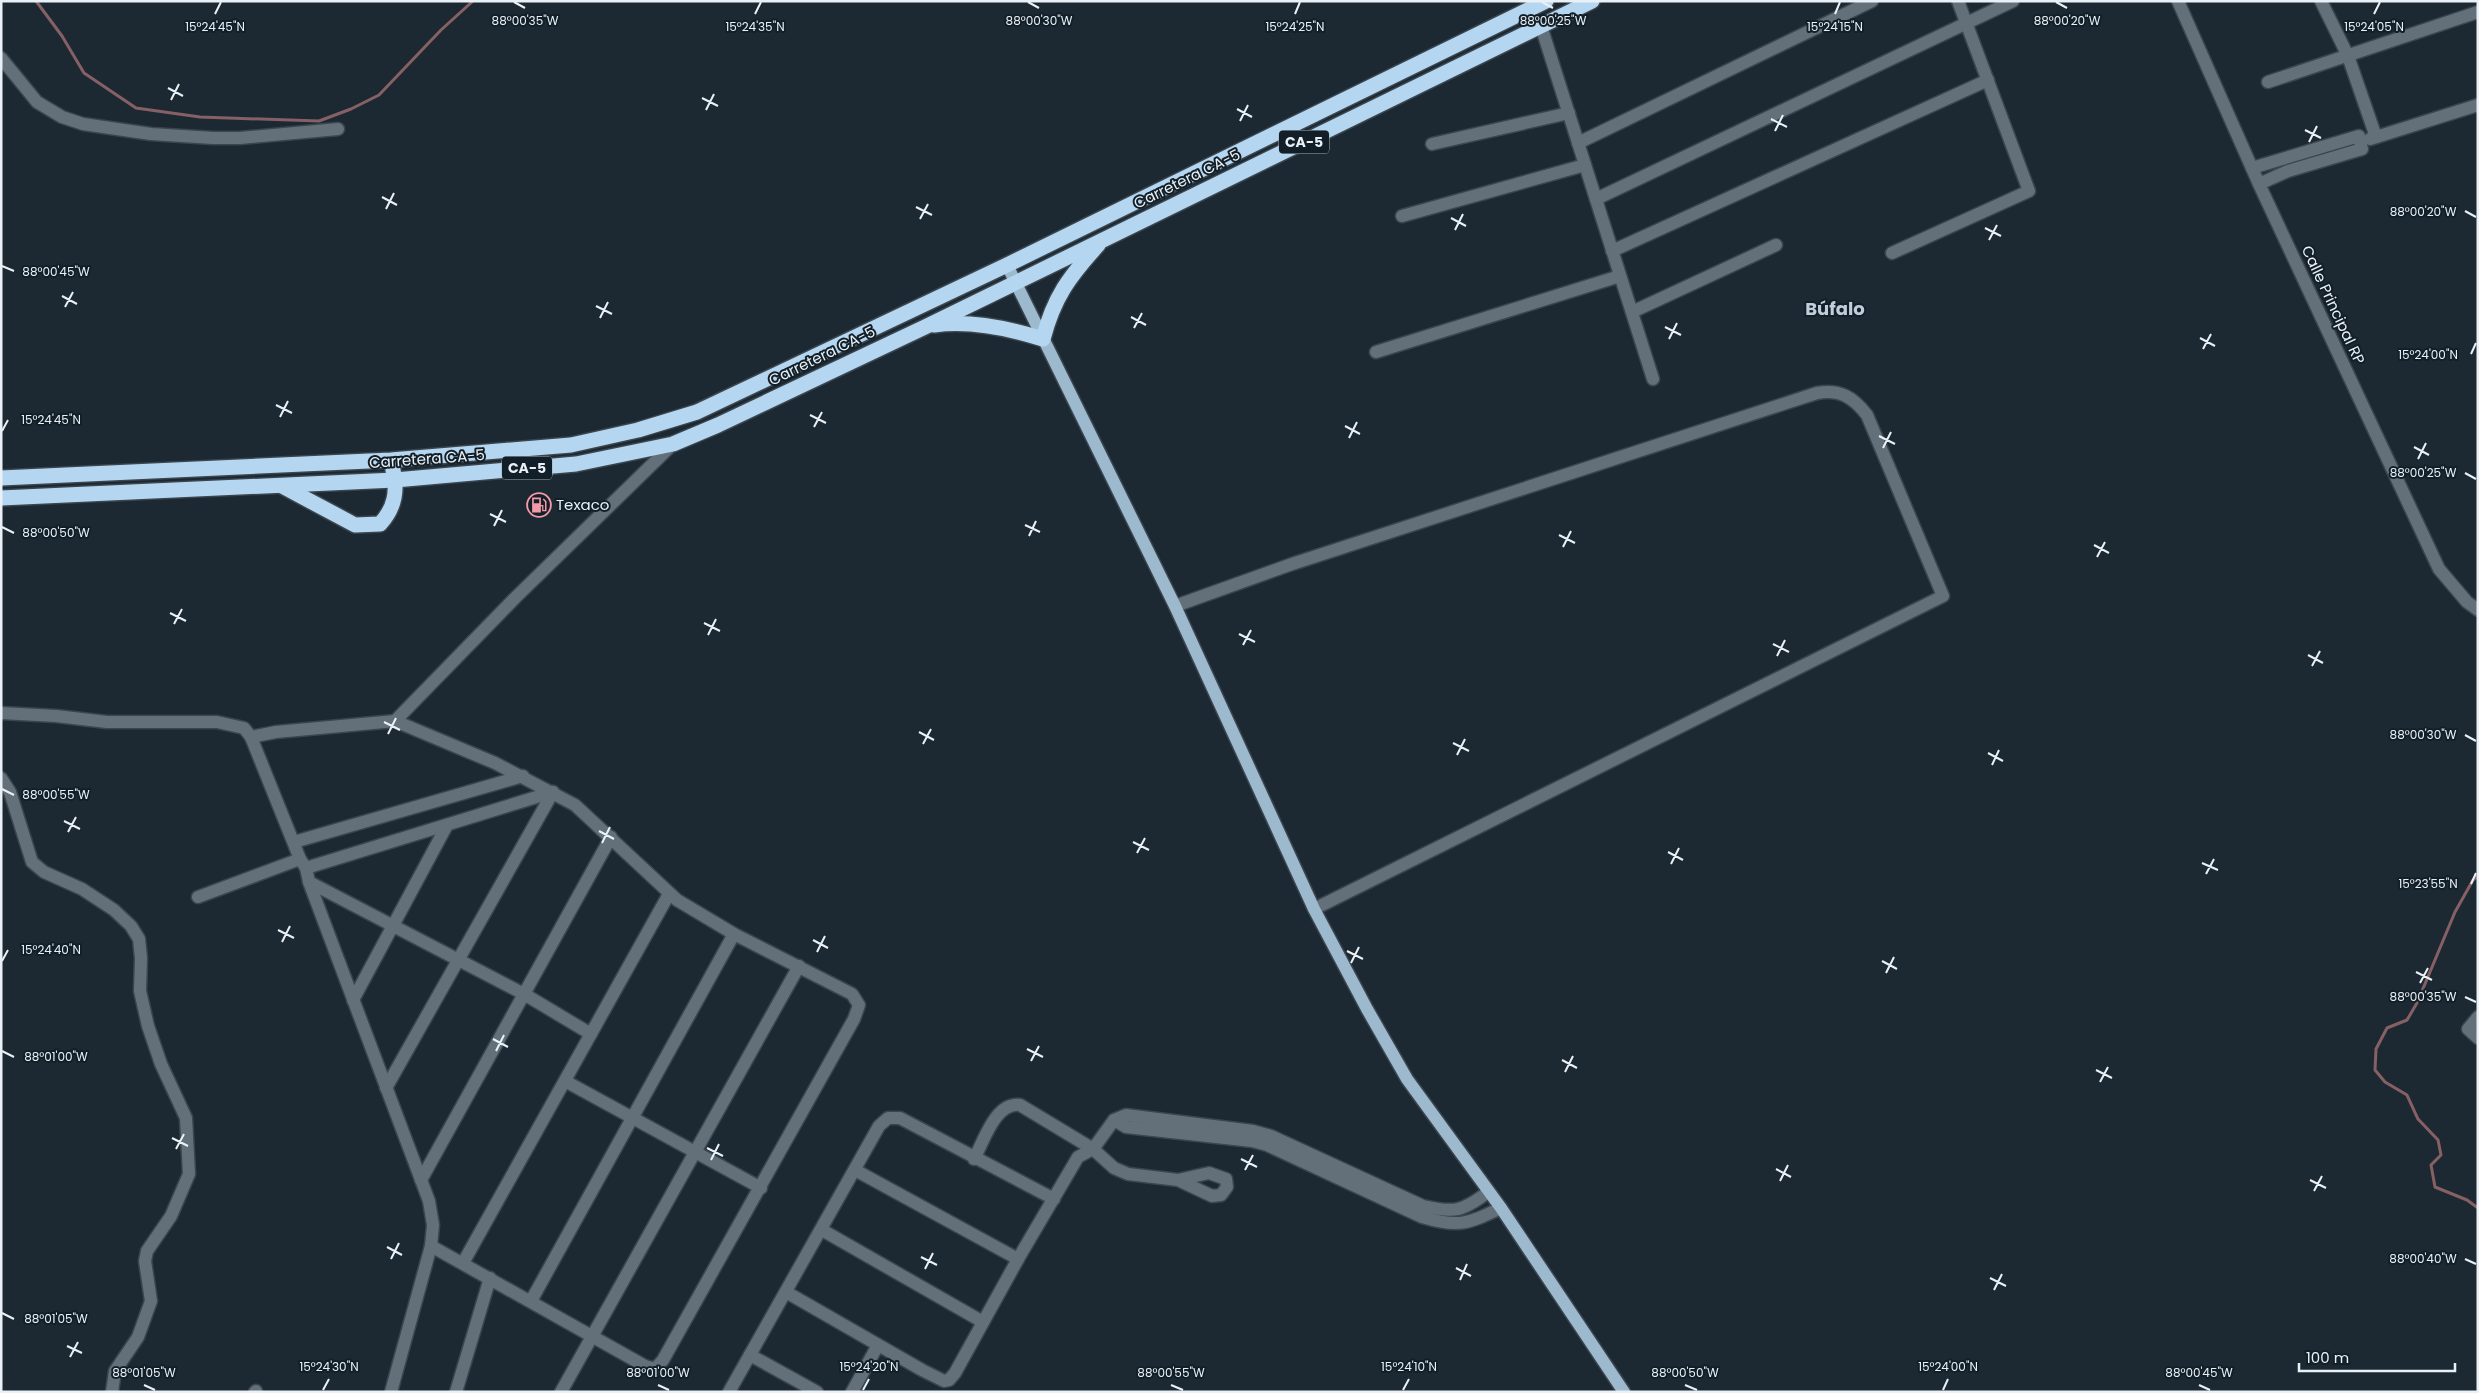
<svg xmlns="http://www.w3.org/2000/svg" width="2479" height="1393" viewBox="0 0 2479 1393" font-family="Poppins,sans-serif">
<style>
.lines{fill:none;stroke-linecap:round;stroke-linejoin:round}
.stream{stroke:#866065;stroke-width:3}
.minor-casing{stroke:#3a454e;stroke-width:15}
.major-casing{stroke:#3a454e;stroke-width:15}
.highway-casing{stroke:#3a454e;stroke-width:18}
.minor{stroke:#63707a;stroke-width:12}
.major{stroke:#9db9ce;stroke-width:12}
.highway{stroke:#b4d6f0;stroke-width:15}
.ticks{fill:none;stroke:#e9f1f7;stroke-width:2}
.labels{text-anchor:middle;stroke-width:4;stroke-linejoin:round;paint-order:stroke}
.shield{fill:#131f28;stroke:#a9b2b9;stroke-width:1}
.shield-label{font-size:14px;font-weight:bold;fill:#e9f1f7}
.street-label{font-size:15px;fill:#e9f1f7;stroke:#131f28}
.poi-label{font-size:15px;fill:#e9f1f7;stroke:#131f28;text-anchor:start}
.quarter-label{font-size:18px;font-weight:bold;fill:#bfceda;stroke:#131f28}
.ticks-label{font-size:12px;text-anchor:middle;fill:#e9f1f7;stroke:#131f28;stroke-width:4;stroke-linejoin:round;paint-order:stroke}
</style>
<rect width="100%" height="100%" fill="#1d2932"/>
<g class="lines">
<g class="stream">
<path d="M36,1l26,35 22,37 52,35 64,9 119,4 32,-12 28,-14 62,-65 32,-29"/>
<path d="M2478,876l-5,4 -18,32 -38,91 -10,17 -20,8 -11,21 -1,21 10,12 22,13 11,24 20,21 3,15 -10,10 4,22 32,13 11,8"/>
</g>
<g class="minor-casing">
<g id="minor">
<path d="M2178,1l81,183 180,385 28,33 11,8"/>
<path d="M2321,1l27,55 28,81"/>
<path d="M1541,26l112,353"/>
<path d="M1,58l36,44 25,15 21,7 68,10 62,4h27l98,-9"/>
<path d="M2268,82l210,-70"/>
<path d="M2370,139l108,-34"/>
<path d="M1578,143l294,-142"/>
<path d="M1432,144l137,-31"/>
<path d="M2252,168l107,-32 3,13 -74,22 -29,13"/>
<path d="M1596,199l417,-198"/>
<path d="M1402,216l183,-51"/>
<path d="M1612,251l376,-171"/>
<path d="M1892,253l137,-62 -71,-190"/>
<path d="M1632,312l144,-67"/>
<path d="M1376,352l244,-76"/>
<path d="M1175,606l117,-42 525,-171c23,-4 36,4 50,22l76,181 -629,313"/>
<path d="M1,713l55,3 51,6h110l27,6 7,9 25,-5 119,-11 120,-123 158,-154"/>
<path d="M395,721l100,42 80,42 102,95 57,34 118,60 7,11 -5,14 -191,341 -8,9 -10,-3 -214,-120"/>
<path d="M251,737l49,122 6,9 3,14 120,319 4,24 -2,21 -40,146"/>
<path d="M1,778l9,14 22,70 12,10 38,17 32,21 17,16 8,13 2,19 -1,33 8,35 13,38 25,54 3,56 -18,42 -24,35 -2,10 6,40 -13,36 -23,34 -3,21"/>
<path d="M294,842l229,-66"/>
<path d="M306,868l247,-76"/>
<path d="M309,882l215,112 67,40"/>
<path d="M198,897l102,-38"/>
<path d="M353,1000l93,-173"/>
<path d="M2478,1017l-10,12 10,9"/>
<path d="M565,1081l196,107"/>
<path d="M386,1088l167,-296"/>
<path d="M1114,1120l12,7 126,14 15,4 155,72c37,11 45,7 79,-9"/>
<path d="M974,1159c10,-18 21,-57 46,-54l73,44 21,19 14,6 50,6 31,-7 17,6 1,8 -6,8 -9,1 -34,-16"/>
<path d="M855,1170l163,89"/>
<path d="M421,1180l190,-343"/>
<path d="M822,1230l161,92"/>
<path d="M463,1263l206,-369"/>
<path d="M786,1292l136,78 22,11 5,-1 6,-7 63,-114 60,-102 15,-8 21,-29 12,-5 127,16 18,5 152,70c31,7 39,6 65,-14"/>
<path d="M531,1301l203,-367"/>
<path d="M750,1355l67,37"/>
<path d="M255,1392l1,-1"/>
<path d="M456,1392l34,-114"/>
<path d="M561,1392l238,-426"/>
<path d="M729,1392l150,-266 9,-8h12l154,81"/>
<path d="M852,1392l26,-47"/>
</g>
</g>
<g class="major-casing">
<path id="major" d="M1007,265l168,341 139,303 53,100 40,70 94,129 123,184"/>
</g>
<g class="highway-casing">
<g id="highway">
<path d="M934,325c36,-5 74,3 109,14 11,-42 26,-62 55,-94"/>
<path d="M1,478l390,-18 180,-15 67,-15 59,-18 310,-147 539,-264"/>
<path d="M282,486l73,39 25,-1c15,-16 18,-33 13,-54"/>
<path d="M1,498l394,-18 181,-16 97,-20 45,-19 207,-98 667,-326"/>
</g>
</g>
<use href="#minor" class="minor"/>
<use href="#major" class="major"/>
<use href="#highway" class="highway"/>
</g>
<path class="ticks" d="M514,2l11,6M1028,2l11,6M1542,2l11,6M2056,2l11,6M215,14l6,-12M755,14l6,-12M1295,14l5,-12M1835,14l5,-12M2374,14l6,-12M168,88l15,8M702,98l16,8M171,100l8,-16M1237,109l15,8M706,110l8,-16M1771,119l16,8M1240,121l8,-16M2305,130l16,8M1775,131l8,-16M2309,142l8,-16M382,197l15,8M916,207l16,8M386,209l8,-16M2465,211l11,6M1451,218l15,8M920,219l8,-15M1985,228l16,8M1455,230l8,-16M1989,240l8,-15M2,266l12,5M62,296l15,8M596,306l16,8M65,307l8,-15M1131,317l15,8M600,318l8,-16M1665,327l16,8M1134,328l8,-15M2200,338l15,8M1669,339l8,-16M2203,349l8,-15M2471,354l5,-11M276,405l16,8M810,415l16,8M280,417l8,-16M1345,426l15,8M814,427l8,-15M2,431l6,-11M1879,436l16,8M1349,438l8,-16M2414,447l15,8M1883,448l8,-16M2418,459l8,-16M2465,473l11,6M490,514l16,8M1025,525l15,7M494,526l8,-16M2,527l12,6M1559,535l16,8M1029,536l7,-15M2094,545l15,8M1563,547l8,-16M2097,557l8,-15M170,613l16,8M704,623l16,8M174,624l8,-15M1239,634l16,8M708,635l8,-16M1773,644l16,8M1243,645l8,-15M2308,655l15,8M1777,656l8,-16M2312,666l8,-15M384,722l16,8M919,732l15,8M388,734l8,-16M2465,735l11,6M1453,743l16,8M923,744l8,-15M1988,753l15,8M1457,755l8,-16M1992,765l7,-15M2,789l12,6M64,821l16,8M599,831l15,8M68,832l8,-15M1133,842l16,8M602,843l8,-16M1668,852l15,8M1137,853l8,-15M2202,863l16,7M1671,864l8,-16M2206,874l8,-15M2471,884l5,-11M278,930l16,8M813,940l15,8M282,942l8,-16M1347,951l16,8M817,952l8,-16M2,961l6,-11M1882,961l15,8M1351,963l8,-16M2416,972l16,8M1886,973l8,-16M2420,983l8,-15M2465,997l11,5M493,1039l15,8M1027,1049l16,8M2,1051l12,6M496,1051l8,-16M1562,1060l15,8M1031,1061l8,-15M2096,1070l16,8M1565,1072l8,-16M2100,1082l8,-15M172,1138l16,8M707,1148l16,8M176,1149l8,-15M1241,1159l16,8M711,1160l8,-16M1776,1169l15,8M1245,1170l8,-15M2310,1180l16,8M1780,1181l8,-16M2314,1191l8,-15M387,1247l15,8M921,1257l16,8M391,1259l8,-16M2465,1259l11,5M1456,1268l15,8M925,1269l8,-16M1990,1278l16,8M1460,1280l7,-16M1994,1290l8,-16M2,1313l12,6M67,1346l15,7M70,1357l8,-15M144,1385l11,5M658,1385l11,5M1171,1385l12,5M1685,1385l12,5M2199,1385l11,5M323,1390l6,-11M863,1390l6,-11M1403,1390l6,-11M1943,1390l5,-11"/>
<defs>
<g id="fuel-ring" transform="scale(1.25)"><circle r="9.5" fill="#131f28" stroke="#f39aa8" stroke-width="1.5"/><path d="M-5.5-6h7V0h2V4h1.3V-2.5L3-4.5l.8-.8L6-3V5H2.5V1h-1V6h-7ZM-4.2-4.7v3.2H.2V-4.7Z" fill="#f39aa8"/></g>
</defs>
<g fill-rule="evenodd">
<use href="#fuel-ring" x="539" y="505"/>
</g>
<g class="labels">
<g class="shield">
<rect x="1279" y="130.5" width="50" height="23" rx="4"/>
<rect x="502" y="456.5" width="50" height="23" rx="4"/>
</g>
<g class="shield-label">
<text x="1304" y="147">CA-5</text>
<text x="527" y="473">CA-5</text>
</g>
<g class="street-label">
<text transform="translate(1187 179) rotate(-26)" y="5">Carretera CA-5</text>
<text transform="translate(2333 305) rotate(65)" y="5">Calle Principal RP</text>
<text transform="translate(822 356) rotate(-26)" y="5">Carretera CA-5</text>
<text transform="translate(427 459) rotate(-4)" y="5">Carretera CA-5</text>
</g>
<g class="poi-label">
<text x="556" y="510">Texaco</text>
</g>
<g class="quarter-label">
<text x="1835" y="315">Búfalo</text>
</g>
</g>
<g class="ticks-label">
<text x="525" y="25">88°00'35"W</text>
<text x="1039" y="25">88°00'30"W</text>
<text x="1553" y="25">88°00'25"W</text>
<text x="2067" y="25">88°00'20"W</text>
<text x="215" y="31">15°24'45"N</text>
<text x="755" y="31">15°24'35"N</text>
<text x="1295" y="31">15°24'25"N</text>
<text x="1835" y="31">15°24'15"N</text>
<text x="2374" y="31">15°24'05"N</text>
<text x="2423" y="216">88°00'20"W</text>
<text x="56" y="276">88°00'45"W</text>
<text x="2428" y="359">15°24'00"N</text>
<text x="51" y="424">15°24'45"N</text>
<text x="2423" y="477">88°00'25"W</text>
<text x="56" y="537">88°00'50"W</text>
<text x="2423" y="739">88°00'30"W</text>
<text x="56" y="799">88°00'55"W</text>
<text x="2428" y="888">15°23'55"N</text>
<text x="51" y="954">15°24'40"N</text>
<text x="2423" y="1001">88°00'35"W</text>
<text x="56" y="1061">88°01'00"W</text>
<text x="2423" y="1263">88°00'40"W</text>
<text x="56" y="1323">88°01'05"W</text>
<text x="329" y="1371">15°24'30"N</text>
<text x="869" y="1371">15°24'20"N</text>
<text x="1409" y="1371">15°24'10"N</text>
<text x="1948" y="1371">15°24'00"N</text>
<text x="144" y="1377">88°01'05"W</text>
<text x="658" y="1377">88°01'00"W</text>
<text x="1171" y="1377">88°00'55"W</text>
<text x="1685" y="1377">88°00'50"W</text>
<text x="2199" y="1377">88°00'45"W</text>
</g>
<rect width="2479" height="1393" fill="none" stroke="#e9f1f7" stroke-width="5"/>
<path d="M2299 1363v8h156v-8" fill="none" stroke="#e9f1f7" stroke-width="2.5"/>
<text x="2306" y="1363" font-size="15" fill="#e9f1f7" stroke="#131f28" stroke-width="4" paint-order="stroke">100 m</text>
</svg>
